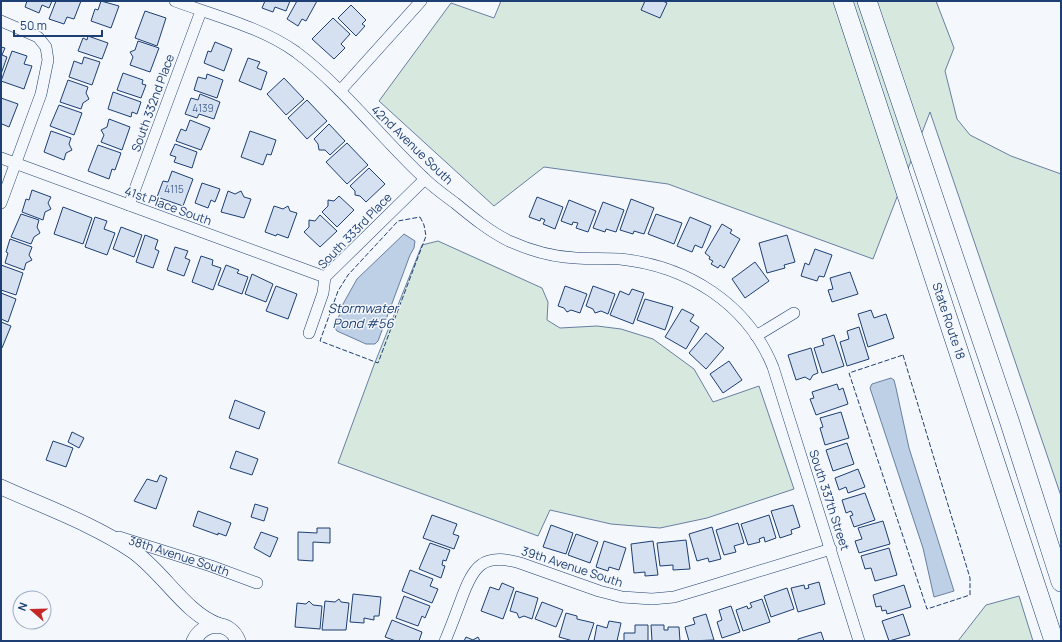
<svg xmlns="http://www.w3.org/2000/svg" width="1062" height="642" viewBox="0 0 1062 642" font-family="Manrope,sans-serif">
<style>
.green{fill:#d7e8df;stroke:#687fa3}
.water{fill:#bed0e5;stroke:#687fa3}
.building{fill:#d5e0f0;stroke:#1d3f73}
.lines{fill:none;stroke-linecap:round;stroke-linejoin:round}
.street-casing{stroke:#1d3f73;stroke-width:12}
.secondary-casing{stroke:#1d3f73;stroke-width:16}
.highway-casing{stroke:#1d3f73;stroke-width:20}
.street{stroke:#f4f7fb;stroke-width:11}
.secondary{stroke:#f4f7fb;stroke-width:15}
.highway{stroke:#f4f7fb;stroke-width:19}
.fence{stroke:#1d3f73;stroke-width:1;stroke-dasharray:5 2;stroke-linecap:butt}
.labels{text-anchor:middle;stroke-width:3;stroke-linejoin:round;paint-order:stroke}
.number-label{font-size:10px;fill:#4b6792}
.street-label{font-size:12px;fill:#1d3f73;stroke:#f4f7fb}
.water-label{font-size:13px;font-style:italic;fill:#1d3f73;stroke:#f4f7fb}
</style>
<rect width="100%" height="100%" fill="#f4f7fb"/>
<g class="green">
<path d="M501,1h435l18,47 -9,23 12,48 13,16 41,21 50,18v322l-131,-384 -57,147 -205,-75 -124,-17 -50,39 -115,-105 72,-98 43,15z"/>
<path d="M438,241l104,47 6,14 -1,18 13,8 37,-2 24,3 32,10 41,30 19,33 46,-16 35,103 -87,29 -47,10 -49,-4 -61,-14 -12,26 -200,-73 36,-98 48,-120z"/>
<path d="M1019,596l14,45h-75l28,-36z"/>
</g>
<g class="water">
<path d="M404,234l11,7 -1,7 -4,7 -32,86 -3,3h-9l-29,-13 -2,-3 8,-24 14,-25z"/>
<path d="M891,378l3,2 2,8 13,60 45,143 -20,6 -11,-49 -53,-160 2,-4z"/>
</g>
<g class="building">
<path d="M27,1h25l-3,7 -7,-3 -3,8 -14,-6z"/>
<path d="M56,1h25l-7,18 -7,-2 -3,7 -15,-5z"/>
<path d="M101,1l18,5 -8,22 -20,-7 4,-12 3,1z"/>
<path d="M265,1h25l-4,10 -11,-4 -2,5 -11,-4z"/>
<path d="M297,1h20l-11,20 -4,-2 -4,7 -11,-7z"/>
<path d="M645,1h18l4,2 -7,15 -19,-8z"/>
<path d="M351,5l15,15 -4,4 3,2 -9,10 -18,-18z"/>
<path d="M145,11l21,7 -9,28 -22,-8z"/>
<path d="M333,18l17,16 -9,10 4,4 -11,11 -22,-20z"/>
<path d="M88,36l20,7 -6,16 -24,-8 5,-13 4,2z"/>
<path d="M138,41l21,7 -9,24 -20,-7 3,-8 -3,-5 5,-2z"/>
<path d="M215,42l17,7 -8,22 -20,-8 4,-12 3,1z"/>
<path d="M1,47l4,1 -3,7 5,2 -6,17z"/>
<path d="M12,51l15,5 -3,8 8,2 -8,23 -23,-8z"/>
<path d="M84,57l16,5 -8,23 -23,-8 5,-16 8,3z"/>
<path d="M248,58l12,4 -3,6 10,4 -6,18 -22,-9z"/>
<path d="M123,73l20,7 -1,4 4,1 -5,13 -24,-8z"/>
<path d="M207,74l16,6 -6,18 -23,-8 4,-13 8,2z"/>
<path d="M284,78l20,21 -18,16 -19,-21z"/>
<path d="M68,80l20,7 -2,6 3,6 -6,4 -2,6 -21,-7z"/>
<path d="M113,92l28,10 -4,12 -5,-2 -1,5 -23,-8z"/>
<path d="M200,94l20,8 -6,17 -15,-5 -2,4 -12,-4 6,-16 7,2z"/>
<path d="M1,98l17,6 -9,23 -7,-3 -1,3z"/>
<path d="M307,100l20,21 -20,18 -19,-21z"/>
<path d="M59,105l23,8 -8,22 -24,-9z"/>
<path d="M109,119l21,8 -8,23 -21,-8 3,-7 -3,-5 6,-3z"/>
<path d="M190,120l20,8 -9,22 -25,-9 5,-12 5,2z"/>
<path d="M329,124l16,17 -15,14 -5,-5h-6l-1,-6 -4,-5z"/>
<path d="M51,131l20,7 -2,6 3,6 -6,3 -2,7 -20,-8z"/>
<path d="M250,131l26,9 -5,15 -4,-1 -4,11 -22,-8z"/>
<path d="M347,143l21,22 -21,19 -21,-22z"/>
<path d="M175,144l22,8 -5,16 -18,-6 2,-5 -6,-2z"/>
<path d="M98,145l23,8 -6,17 -3,-1 -3,10 -21,-8z"/>
<path d="M369,168l16,16 -19,18 -6,-6 -5,-1v-4l-5,-5z"/>
<path d="M172,171l21,8 -10,27 -26,-9 6,-16 5,1z"/>
<path d="M202,183l18,6 -5,13 -4,-2 -3,8 -13,-5z"/>
<path d="M32,190l19,7 -3,6 3,6 -6,3 -2,8 -21,-8 4,-13 3,1z"/>
<path d="M228,191l7,3 6,-3 3,6 7,2 -7,19 -23,-6z"/>
<path d="M339,196l15,14 -17,17 -15,-15 6,-6v-6l6,1z"/>
<path d="M537,197l26,10 -8,22 -12,-5 2,-4 -4,-2 -1,3 -11,-4z"/>
<path d="M631,199l23,9 -10,26 -10,-3 -1,3 -13,-4z"/>
<path d="M569,200l27,11 -8,21 -12,-4 2,-5 -5,-1 -1,3 -11,-4z"/>
<path d="M603,202l21,8 -8,22 -10,-3 -1,3 -12,-4z"/>
<path d="M274,206l9,3 5,-3 2,5 7,2 -9,25 -11,-4 -1,2 -11,-4z"/>
<path d="M63,207l29,11 -9,26 -29,-10z"/>
<path d="M21,214l18,6 -2,7 3,6 -6,4 -3,7 -20,-7z"/>
<path d="M656,214l26,9 -8,21 -26,-10z"/>
<path d="M320,215l17,16 -17,16 -16,-15 5,-5v-7l6,1z"/>
<path d="M95,217l12,4 -3,8 11,4 -8,22 -22,-8z"/>
<path d="M690,217l21,9 -9,22 -7,-3 -3,7 -15,-6z"/>
<path d="M722,224l10,6 -2,3 10,6 -16,29 -4,-3 -2,3 -7,-4 2,-3 -4,-2 1,-2 -5,-4z"/>
<path d="M121,227l21,8 -8,22 -21,-8z"/>
<path d="M145,235l13,5 -3,9 4,2 -6,17 -17,-6z"/>
<path d="M787,235l8,27 -11,3 1,3 -18,5 -8,-30z"/>
<path d="M10,239l22,8 -3,8 3,5 -6,3 -2,7 -19,-7 3,-10 -2,-1z"/>
<path d="M175,247l13,4 -3,7 5,2 -6,16 -17,-6z"/>
<path d="M815,249l17,6 -8,22 -5,-1 -2,5 -16,-5 4,-13 4,2z"/>
<path d="M201,256l12,4 -1,5 9,3 -8,22 -21,-8z"/>
<path d="M755,262l14,19 -24,17 -13,-19z"/>
<path d="M1,265l22,8 -7,22 -15,-5z"/>
<path d="M226,265l13,5 -2,3 11,4 -6,17 -24,-9z"/>
<path d="M850,272l8,22 -26,8 -4,-12 5,-1 -3,-11z"/>
<path d="M252,274l21,10 -7,18 -21,-8z"/>
<path d="M276,286l21,8 -9,25 -22,-8z"/>
<path d="M565,286l22,8 -7,19 -9,-3 -4,2 -3,-4 -6,-2z"/>
<path d="M593,286l22,8 -7,20 -7,-3 -6,2 -2,-4 -7,-3z"/>
<path d="M632,289l12,4 -11,31 -23,-9 10,-24 9,4z"/>
<path d="M1,293l15,6 -8,23 -7,-3z"/>
<path d="M645,299l28,8 -8,23 -28,-10z"/>
<path d="M682,309l12,6 -4,6 9,6 -13,22 -21,-12z"/>
<path d="M871,310l3,8 12,-4 8,24 -26,9 -10,-33z"/>
<path d="M1,322l10,4 -9,22 -1,-1z"/>
<path d="M859,327l10,32 -22,7 -7,-24 9,-3 -2,-8z"/>
<path d="M706,333l18,15 -18,21 -17,-16z"/>
<path d="M834,335l10,31 -22,7 -8,-25 10,-3 -2,-6z"/>
<path d="M811,348l7,25 -5,2 -3,5 -5,-3 -9,3 -8,-25z"/>
<path d="M729,361l13,19 -19,13 -13,-19z"/>
<path d="M837,384l2,6 4,-2 5,16 -32,11 -6,-16 4,-1 -2,-6z"/>
<path d="M235,400l30,12 -6,17 -30,-11z"/>
<path d="M841,412l8,26 -24,7 -5,-17 3,-1 -3,-9z"/>
<path d="M72,432l12,6 -5,10 -11,-6z"/>
<path d="M53,441l20,7 -7,19 -20,-7z"/>
<path d="M847,443l7,21 -21,7 -7,-21z"/>
<path d="M236,451l22,8 -6,16 -22,-7z"/>
<path d="M858,469l7,18 -17,6 -2,-6 -7,3 -4,-12z"/>
<path d="M160,475l7,3 -11,31 -22,-8 13,-22 10,3z"/>
<path d="M865,493l10,27 -21,7 -4,-11 3,-1 -2,-4 -5,2 -4,-13z"/>
<path d="M255,504l13,4 -4,13 -13,-4z"/>
<path d="M793,505l7,22 -9,3 1,4 -12,4 -9,-27z"/>
<path d="M198,511l33,12 -5,13 -8,-3v2l-25,-9z"/>
<path d="M432,515l25,9 -4,10 6,2 -5,13 -31,-11z"/>
<path d="M769,515l7,23 -11,4 -1,-5 -5,2 1,3 -12,3 -7,-21z"/>
<path d="M883,521l7,23 -31,9 -4,-12 7,-2 -4,-11z"/>
<path d="M738,523l6,20 -10,3 2,6 -12,3 -8,-25z"/>
<path d="M551,525l22,8 -7,21 -23,-7z"/>
<path d="M712,527l9,32 -12,3 -1,-4 -11,3 -8,-27z"/>
<path d="M317,528h13v15l-17,-1v19l-15,-1v-28l19,1z"/>
<path d="M261,532l17,6 -8,19 -16,-9z"/>
<path d="M576,534l22,8 -8,21 -22,-8z"/>
<path d="M686,540l4,29 -17,1v-5l-13,1 -3,-23z"/>
<path d="M604,541l22,7 -7,22 -10,-3 -1,4 -12,-4z"/>
<path d="M653,541l5,34 -13,1v-4l-11,1 -3,-29z"/>
<path d="M430,543l20,7 -4,11 -3,-1 -1,5 3,1 -4,12 -22,-9z"/>
<path d="M889,548l8,27 -22,6 -4,-13 -6,1 -4,-13z"/>
<path d="M410,570l23,9 -3,7 8,3 -6,14 -30,-12z"/>
<path d="M819,582l6,22 -27,8 -7,-24 13,-3 1,4 4,-1 -1,-3z"/>
<path d="M502,583l12,5 -11,31 -22,-8 9,-24 9,3z"/>
<path d="M904,585l7,22 -24,7 -1,-4 -4,1 -1,-5 -5,1 -3,-12z"/>
<path d="M787,588l7,21 -23,8 -7,-21z"/>
<path d="M516,591l22,7 -6,21 -8,-3 -5,2 -2,-5 -7,-2z"/>
<path d="M353,594l28,3 -2,19h-5v4l-10,-2v5l-14,-1z"/>
<path d="M404,596l26,10 -5,12 -3,-2 -4,10 -22,-8z"/>
<path d="M339,599l2,3 8,1 -3,27h-24l3,-29 10,1z"/>
<path d="M762,599l8,23 -27,9 -7,-21 11,-4 1,3 4,-2 -2,-4z"/>
<path d="M309,601l4,4 9,1 -2,23 -25,-2 2,-24 9,1z"/>
<path d="M542,602l21,8 -7,17 -21,-8z"/>
<path d="M731,606l9,26 -18,6 -5,-16 5,-2 -3,-10z"/>
<path d="M566,613l11,3v3l17,4 -6,18h-15l-14,-4z"/>
<path d="M706,614l8,26 -25,1 -4,-14 10,-3 -2,-6z"/>
<path d="M903,614l7,21 -21,6 -7,-20z"/>
<path d="M392,620l30,12 -3,9h-23l-11,-4z"/>
<path d="M609,621l12,2 -4,18h-23l3,-16 10,3z"/>
<path d="M635,625h13v16h-24v-8h11z"/>
<path d="M651,625h13v5h4v-3h11l1,14h-28z"/>
<path d="M821,632l3,9h-26v-2z"/>
<path d="M466,637l7,3 5,-3 2,4h-16z"/>
</g>
<g class="lines">
<g class="street-casing">
<g id="street">
<path d="M175,1c40,15 86,26 121,51 48,36 84,85 128,126 9,9 20,17 31,25 17,14 34,28 54,38 20,9 44,16 67,17 14,1 29,0 44,1 67,7 127,44 153,108l86,274"/>
<path d="M1,21l37,16 8,10 2,13 -7,34 -40,109"/>
<path d="M340,91l81,-90"/>
<path d="M1,158l324,119"/>
<path d="M129,205l72,-194"/>
<path d="M309,333l14,-40 2,-16 100,-98"/>
<path d="M756,336l38,-23"/>
<path id="s1" d="M119,537l92,29 46,17"/>
<path d="M445,641c6,-14 11,-28 16,-41 12,-33 21,-48 59,-37l79,28 23,6 30,2 22,-2 30,-9 127,-39"/>
</g>
</g>
<g class="secondary-casing">
<g id="secondary">
<path d="M1,487c44,20 92,37 132,64 30,21 53,63 85,74"/>
<path d="M194,641c9,-20 36,-21 44,0"/>
</g>
</g>
<g class="highway-casing">
<g id="highway">
<path id="s2" d="M843,1l211,640"/>
<path d="M867,1l142,419 52,162"/>
</g>
</g>
<use href="#street" class="street"/>
<use href="#secondary" class="secondary"/>
<use href="#highway" class="highway"/>
<g class="fence">
<path d="M420,217l4,8 2,11 -48,127 -58,-22 18,-50 10,-16 50,-54z"/>
<path d="M903,355l67,223v17l-43,14 -78,-236z"/>
<path d="M926,641h6"/>
</g>
</g>
<g class="labels">
<g class="number-label">
<text x="203" y="112">4139</text>
<text x="174" y="193">4115</text>
</g>
<g class="street-label">
<text transform="translate(153 103) rotate(-70)" y="4">South 332nd Place</text>
<text transform="translate(412 145) rotate(44)" y="4">42nd Avenue South</text>
<text transform="translate(168 206) rotate(20)" y="4">41st Place South</text>
<text transform="translate(355 231) rotate(-46)" y="4">South 333rd Place</text>
<text dy="4" stroke="none"><textPath href="#s2" startOffset="337">State Route 18</textPath></text>
<text transform="translate(829 500) rotate(72)" y="4">South 337th Street</text>
<text dy="4" stroke="none"><textPath href="#s1" startOffset="63">38th Avenue South</textPath></text>
<text transform="translate(572 567) rotate(18)" y="4">39th Avenue South</text>
</g>
<g class="water-label">
<text x="363" y="313">Stormwater<tspan x="363" dy="15">Pond #56</tspan></text>
</g>
</g>
<rect width="1062" height="642" fill="none" stroke="#1d3f73" stroke-width="4"/>
<g transform="translate(32 610) rotate(290)"><circle r="19" fill="#f4f7fb" stroke="#9eadc5"/>
<path d="M0-3L7 15L0 10L-7 15Z" fill="#c62828"/>
<text y="-6" font-size="11" font-weight="bold" text-anchor="middle" fill="#1d3f73">N</text>
</g>
<path d="M14 30v6h88v-6" fill="none" stroke="#1d3f73" stroke-width="2"/>
<text x="20" y="30" font-size="12" fill="#1d3f73" stroke="#f4f7fb" stroke-width="3" paint-order="stroke">50 m</text>
</svg>
